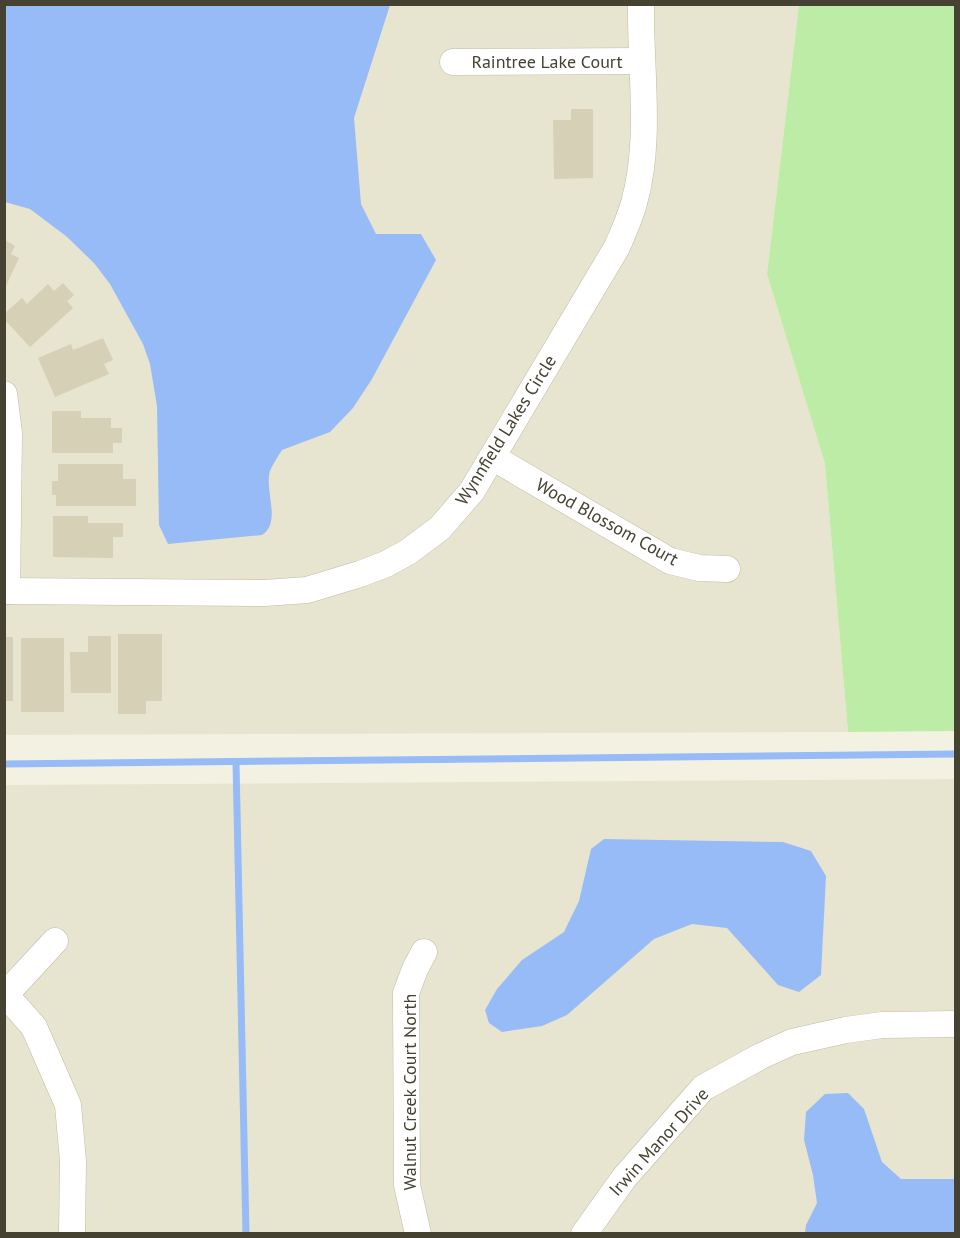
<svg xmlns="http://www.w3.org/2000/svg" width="960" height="1238" viewBox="0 0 960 1238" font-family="'PT Sans',sans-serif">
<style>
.residential{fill:#e7e5cf}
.green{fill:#bdeca6}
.water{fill:#97bbf7}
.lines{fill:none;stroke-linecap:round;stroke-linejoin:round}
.stream{stroke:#97bbf7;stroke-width:7}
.building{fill:#d5d0b6}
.minor-casing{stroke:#bfbca4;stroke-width:27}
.minor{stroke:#fff;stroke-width:26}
.labels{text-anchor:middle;stroke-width:4.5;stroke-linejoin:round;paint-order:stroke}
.street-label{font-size:18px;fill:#454232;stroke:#fff}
</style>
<rect width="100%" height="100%" fill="#f3f2e2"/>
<g class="residential">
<path d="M4,5h795l-32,269 58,190 23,268 -843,3z"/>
<path d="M955,779v454h-950l-1,-448z"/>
</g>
<path class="green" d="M799,5h156v726l-107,1 -23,-268 -58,-190z"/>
<g class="water">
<path d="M4,5h386l-36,113 7,86 15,30h45l15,26 -64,119 -19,29 -23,24 -48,18c-4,6 -9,14 -12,21 -6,19 12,51 -8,64l-94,9 -9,-19 -2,-119 -7,-42 -7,-20 -33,-60 -16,-21 -28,-27 -36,-27 -25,-7z"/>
<path d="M604,839l179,3 28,9 15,25 -5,99 -22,17 -21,-7 -51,-57 -35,-4 -38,15 -87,76 -25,11 -40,6 -13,-9 -4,-13 12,-21 25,-29 42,-28 15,-31 12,-52z"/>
<path d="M848,1093l16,16 18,53 19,17h54v54h-150l1,-8 11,-22 -4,-28 -9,-35 2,-28 19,-18z"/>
</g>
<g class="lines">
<g class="stream">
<path d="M236,763l10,471"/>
<path d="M4,764l952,-10"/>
</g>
</g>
<g class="building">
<path d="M571,109h22v69l-39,1 -1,-59h18z"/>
<path d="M5,240l10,6 -4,8 8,4 -14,30z"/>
<path d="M63,283l11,12 -7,6 6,7 -43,39 -26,-28v-5l18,-16 5,6 21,-20 6,7z"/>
<path d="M103,338l10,22 -9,4 5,10 -54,23 -17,-39 33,-14 2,6z"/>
<path d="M52,411h29v7h30v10h11v15h-9v10h-61z"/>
<path d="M58,464h65v15h13v27h-80v-11h-4v-14h6z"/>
<path d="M53,516h35v7h35v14h-10v21l-60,-1z"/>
<path d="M118,634h44v67h-16v13h-28z"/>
<path d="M88,636h23v57h-40l-1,-41h18z"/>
<rect x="4" y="637" width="9" height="64"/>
<rect x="21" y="638" width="43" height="74"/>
</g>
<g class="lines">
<g class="minor-casing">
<g id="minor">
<path d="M453,62l188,-1"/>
<path d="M4,394l5,39 -2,158"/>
<path d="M492,457l178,104 29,7 28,1"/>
<path d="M4,591l261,2 42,-3 53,-16 26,-10 22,-12 32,-24 32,-37 145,-244c6,-14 13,-29 17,-44 18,-64 6,-133 7,-199"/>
<path d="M4,993l30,34 34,78 5,56 -1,73"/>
<path d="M6,994l49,-53"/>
<path d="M418,1234l-11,-49 -1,-192 9,-24 9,-17"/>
<path d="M584,1234l40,-56 79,-90 58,-32 31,-14 54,-12 36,-5 74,-1"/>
</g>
</g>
<use href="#minor" class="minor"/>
</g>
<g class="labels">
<g class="street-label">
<text x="547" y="68">Raintree Lake Court</text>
<text transform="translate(506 430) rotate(-58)" y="6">Wynnfield Lakes Circle</text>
<text transform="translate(607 522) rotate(29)" y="6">Wood Blossom Court</text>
<text transform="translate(410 1092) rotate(-90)" y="6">Walnut Creek Court North</text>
<text transform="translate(659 1142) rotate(-48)" y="6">Irwin Manor Drive</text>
</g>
</g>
<rect width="960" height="1238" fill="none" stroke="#454232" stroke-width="12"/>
</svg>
